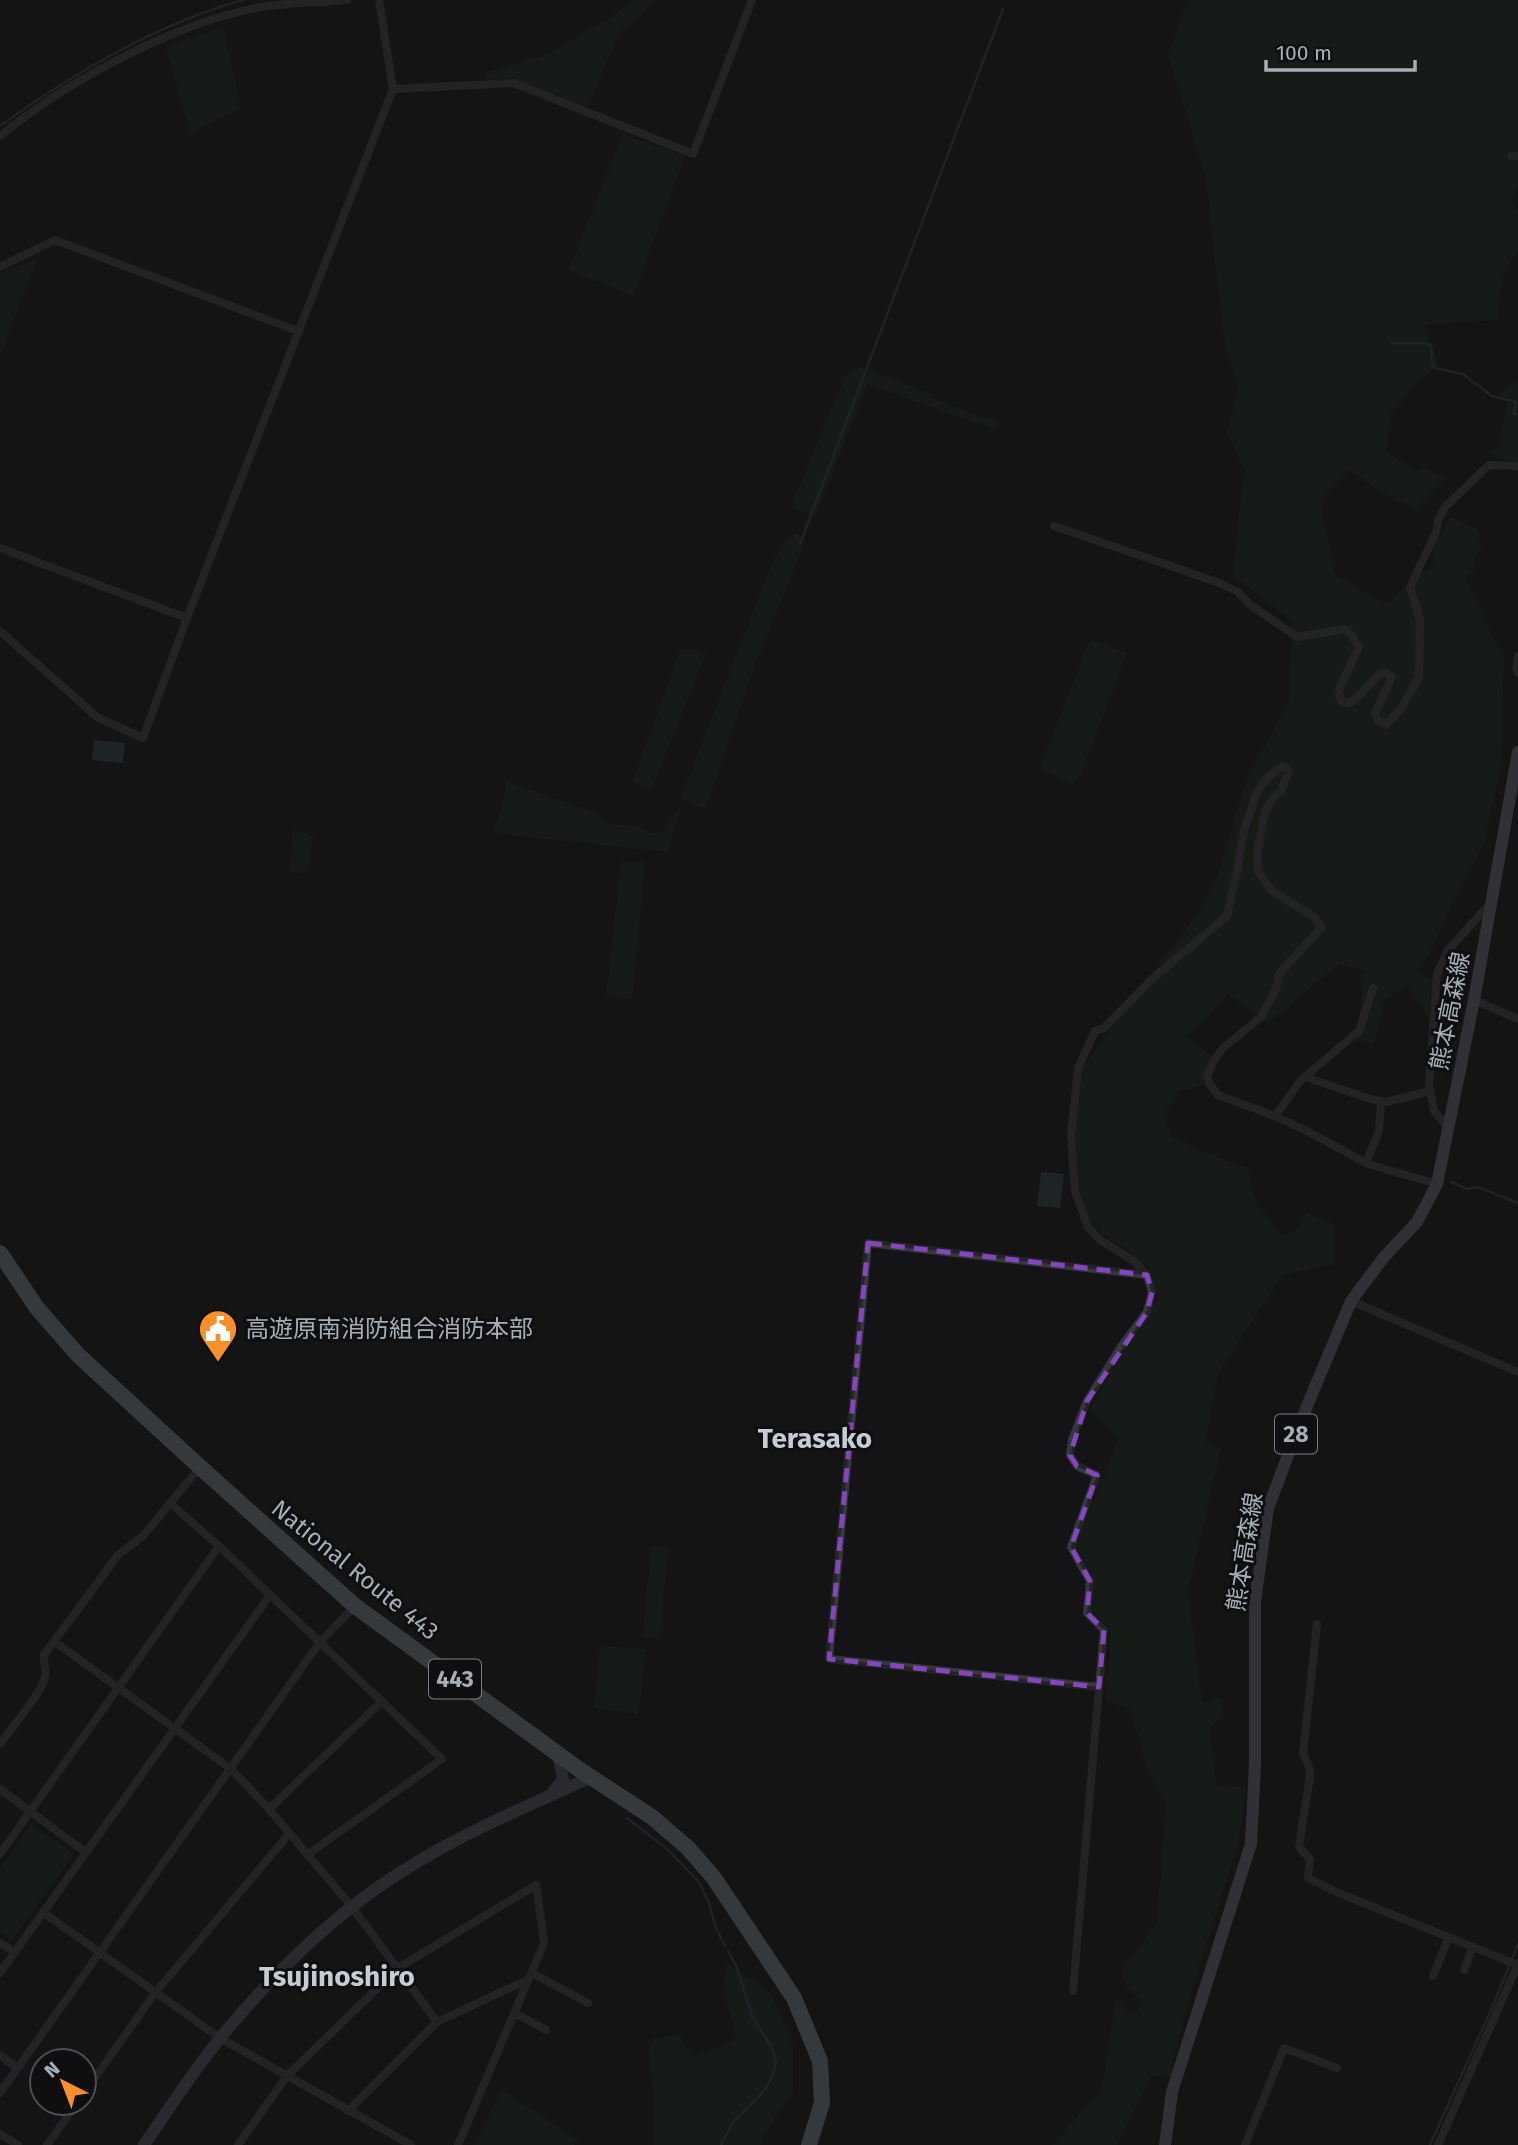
<svg xmlns="http://www.w3.org/2000/svg" width="1518" height="2145" viewBox="0 0 1518 2145" font-family="'Fira Sans','Noto Sans JP',sans-serif">
<style>
.green{fill:#1c241c}
.water{fill:#2a363a}
.lines{fill:none;stroke-linecap:round;stroke-linejoin:round}
.stream{stroke:#2a363a;stroke-width:2.5}
.street{stroke:#35373b;stroke-width:8}
.secondary{stroke:#43464b;stroke-width:12}
.primary{stroke:#51545a;stroke-width:12}
.highway{stroke:#61666c;stroke-width:16}
.marked{fill:none;stroke:#8346bd;stroke-width:5;stroke-dasharray:14 9;stroke-linejoin:round}
.labels{text-anchor:middle;stroke-width:6;stroke-linejoin:round;paint-order:stroke}
.shield{fill:#0f0f11;stroke:#787e85;stroke-width:2}
.shield-label{font-size:23px;font-weight:bold;fill:#a5aeb7}
.street-label{font-size:24px;fill:#a5aeb7;stroke:#0f0f11}
.poi-label{font-size:24px;fill:#a5aeb7;stroke:#0f0f11;text-anchor:start}
.quarter-label{font-size:28px;font-weight:bold;fill:#c6ccd3;stroke:#0f0f11}
</style>
<rect width="100%" height="100%" fill="#141416"/>
<g class="green">
<path d="M632,0h24l-38,35 -30,72 -75,-29 -26,2 -3,-7 59,-17 68,-39z"/>
<path d="M1188,0h330v185l-7,16 7,10v38l-13,22 -5,19 -2,30 -73,5 14,40 -25,21 -24,29 -3,37 28,18 9,-2 22,10 -29,30 -24,-8 -44,-30 -29,31 15,74 51,28 47,-38 1,-21 17,-27 27,12 3,19 -7,15 -1,9 -8,5 39,82 -3,105 -17,79 -33,62 -19,44 -15,23 16,8 -5,37 -20,-31 -24,14 -10,43 -16,-2 6,-71 -25,-6 -71,59 -40,-29 -41,44 24,18 -10,30 -24,6 -13,24 7,20 45,21 32,11 8,35 27,33 16,-9 8,-15 27,13 1,39 -52,11 -65,98 -12,68 15,7 -33,143 14,112 18,-6 4,21 -15,9 8,58 29,3 -7,53 -52,164 -14,57 -1,12 -5,3 -15,-2 -35,70h-66l50,-53 15,-93 17,18 10,-15 -17,-15 -4,-17 35,-47 9,-120 -18,-32 -18,-61 -24,-10 5,-71 -19,-18 2,-33 -18,-33 43,-106 -29,-29 34,-62 35,-51 -10,-28 -19,-18 -23,-13 -16,-16 -12,-33 -4,-56 6,-64 119,-159 16,-29 32,-105 41,-73 3,-82 -59,-46 11,-104 -17,-40 12,-43 -14,-43 -20,-171 -37,-119z"/>
<path d="M223,26l18,83 -51,24 -24,-85z"/>
<path d="M623,134l62,22 -52,140 -64,-26z"/>
<path d="M37,259l-37,97v-83z"/>
<path d="M860,366l74,29 1,4 63,24 -3,7 -128,-46 -52,133 -24,-10 55,-133z"/>
<path d="M1518,381v81l-20,-3 -8,-6 9,-7 8,-44 -8,-10z"/>
<path d="M797,533l8,9 -51,126 -49,141 -20,-7 -4,-5 91,-234 14,-24z"/>
<path d="M1092,640l35,13 -48,126 -6,5 -33,-16 49,-126z"/>
<path d="M681,649h13l12,5 -53,132 -9,3 -11,-8z"/>
<path d="M506,781l90,32 14,11 28,2 10,7 15,-1 10,-17 7,-3 -13,40 -174,-19 9,-27z"/>
<path d="M293,830l20,6 -5,37 -18,-1z"/>
<path d="M621,861l24,1 -13,137 -26,-3z"/>
<path d="M651,1546l17,1 -8,91 -17,-1z"/>
<path d="M600,1646l46,3 -8,65 -44,-6z"/>
<path d="M31,1824l43,30 -62,86 -12,-8v-63z"/>
<path d="M726,1963l45,30 22,53v47l-30,42 -3,10h-107v-56l-5,-39 6,-12 26,-3 13,22 44,-19 -14,-49z"/>
<path d="M502,2090l76,50 -3,5h-100z"/>
</g>
<g class="water">
<path d="M94,740l31,3 -2,20 -31,-3z"/>
<path d="M1041,1172l23,2 -4,34 -23,-2z"/>
</g>
<g class="lines">
<g class="stream">
<path d="M0,126c70,-51 159,-103 243,-126"/>
<path d="M1392,343h32l7,3 1,17 3,5 28,6 29,22 24,6 -3,12h5"/>
<path d="M800,544l203,-535"/>
<path d="M1451,1182l16,7 11,-2 40,16"/>
<path d="M627,1818l39,30 33,34 10,21 6,23 10,20"/>
<path d="M721,2145l12,-23 33,-33 7,-15 3,-13 -5,-14 -19,-31 -15,-48 -9,-17"/>
<path d="M1430,2145l65,-144 23,-57"/>
</g>
<g class="street">
<path d="M393,89l121,-6 179,71 59,-154"/>
<path d="M0,136c66,-54 173,-112 256,-128 30,-6 61,-5 91,-8"/>
<path d="M1511,156h7"/>
<path d="M0,267l55,-27 243,91"/>
<path d="M1054,526l163,56 21,10 11,12 48,33 48,-8 7,7 7,11 -21,45 3,9 8,2 8,-5 22,-24 5,-2 8,5 -17,37 3,6 8,5 15,-16 18,-32 1,-58 -10,-32 26,-54 2,-13 8,-14 43,-41 29,1"/>
<path d="M0,548l187,70"/>
<path d="M0,631l97,86 46,21 44,-120 206,-529 -14,-89"/>
<path d="M1518,656l-2,13 2,4"/>
<path d="M1474,1000l44,19"/>
<path d="M1305,1077l65,22 16,3 44,-11"/>
<path d="M1275,1116l26,-36 58,-49 14,-43"/>
<path d="M1449,1129l-15,-18 -5,-26 8,-111 11,-24 42,-46"/>
<path d="M1366,1163l13,-32 2,-30"/>
<path d="M1351,1301l167,71"/>
<path d="M170,1503l49,43 223,213 -135,96"/>
<path d="M1317,1624l-14,129 6,14 1,9 -11,71 11,12 -2,19 33,16 177,71"/>
<path d="M55,1642l176,127 38,40 83,98 85,115"/>
<path d="M1099,1687l-270,-28 39,-416 279,32"/>
<path d="M0,1744c12,-17 40,-48 45,-67 2,-8 -2,-14 -1,-22l74,-100 25,-19 57,-69"/>
<path d="M0,1789l85,63"/>
<path d="M269,1809l113,-108"/>
<path d="M0,1854l219,-308"/>
<path d="M44,1913l176,125 191,107"/>
<path d="M0,1943l15,9"/>
<path d="M1464,1970l9,-23"/>
<path d="M0,1973c89,-126 179,-252 270,-378"/>
<path d="M532,1973l56,30"/>
<path d="M1433,1976l16,-39"/>
<path d="M1073,1991l31,-361 -17,-17 3,-32 -19,-34 26,-72 -20,-9 -7,-11 2,-15 15,-39 33,-53 27,-36 5,-20 -5,-17 -13,-14 -34,-21 -12,-13 -13,-36 -4,-56 7,-67 17,-37 9,-3 48,-49 75,-63 10,-45 6,-37 14,-42 11,-15 15,-11 6,4 -8,21 -6,5 -10,16 -8,40 1,19 12,18 45,29 6,10 -42,46 -3,15 -15,28 -39,32 -9,13 -6,14 2,7 9,12 57,21 32,15 61,33 69,20"/>
<path d="M515,2013l31,17"/>
<path d="M0,2055l17,13"/>
<path d="M0,2093l320,-451 35,-36"/>
<path d="M84,2093l71,-100 134,-159"/>
<path d="M348,2111l89,-89 92,-43"/>
<path d="M0,2134l18,11"/>
<path d="M47,2145l30,-42"/>
<path d="M238,2145l49,-69 111,-108 138,-83 8,58 -86,202"/>
<path d="M1245,2145l39,-97 53,20"/>
<path d="M1438,2145l80,-181"/>
</g>
<g class="secondary">
<path d="M551,1795l12,-16 -5,-25"/>
<path d="M144,2145c25,-36 49,-74 77,-108 56,-68 122,-132 198,-176 55,-33 114,-57 172,-84"/>
</g>
<path class="primary" d="M1165,2145l7,-53 79,-248 4,-79v-163l13,-94 39,-102 44,-105 33,-44 33,-35 20,-38 37,-184 44,-248"/>
<path class="highway" d="M0,1253l37,55 41,47 122,112 155,139 225,164 72,47 36,31 26,30 80,120 26,63 2,42 -13,42"/>
</g>
<path d="M0 0H1518V2145H0ZM868,1243l279,32 5,17 -5,20 -60,89 -17,54 7,11 20,9 -26,72 19,34 -3,32 17,17 -5,57 -270,-28z" fill="#141416" fill-opacity=".55" fill-rule="evenodd"/>
<path class="marked" d="M868,1243l279,32 5,17 -5,20 -60,89 -17,54 7,11 20,9 -26,72 19,34 -3,32 17,17 -5,57 -270,-28z"/>
<defs>
<g id="civic-pin" transform="scale(2.0125)"><path d="M0 17L-7.5 6A9.5 9.5 0 1 1 7.5 6Z" fill="#f88f2a" stroke="#0f0f11"/><path d="M-.6-6.5H3V-4.5H.6V-3L4-1V1h2V6H-6V1h2V-1L-.6-3ZM-1.2 2.5V6h2.4V2.5Z" fill="#fff"/></g>
</defs>
<g fill-rule="evenodd">
<use href="#civic-pin" x="218" y="1329"/>
</g>
<g class="labels">
<g class="shield">
<rect x="1275" y="1414.5" width="42" height="39" rx="5"/>
<rect x="429" y="1659.5" width="52" height="39" rx="5"/>
</g>
<g class="shield-label">
<text x="1296" y="1442">28</text>
<text x="455" y="1687">443</text>
</g>
<g class="street-label">
<text transform="translate(1450 1011) rotate(-79)" y="8">熊本高森線</text>
<text transform="translate(1245 1552) rotate(-81)" y="8">熊本高森線</text>
<text transform="translate(355 1570) rotate(39)" y="8">National Route 443</text>
</g>
<g class="poi-label">
<text x="245" y="1337">高遊原南消防組合消防本部</text>
</g>
<g class="quarter-label">
<text x="815" y="1448">Terasako</text>
<text x="337" y="1986">Tsujinoshiro</text>
</g>
</g>
<g transform="translate(63 2082) rotate(318)"><circle r="33" fill="#0f0f11" stroke="#4b4f53" stroke-width="2"/>
<path d="M0-5L12 26L0 18L-12 26Z" fill="#f88f2a"/>
<text y="-10" font-size="19" font-weight="bold" text-anchor="middle" fill="#a5aeb7">N</text>
</g>
<path d="M1266 60v10h149v-10" fill="none" stroke="#a5aeb7" stroke-width="3.5"/>
<text x="1276" y="60" font-size="21" fill="#a5aeb7" stroke="#0f0f11" stroke-width="5" paint-order="stroke">100 m</text>
</svg>
